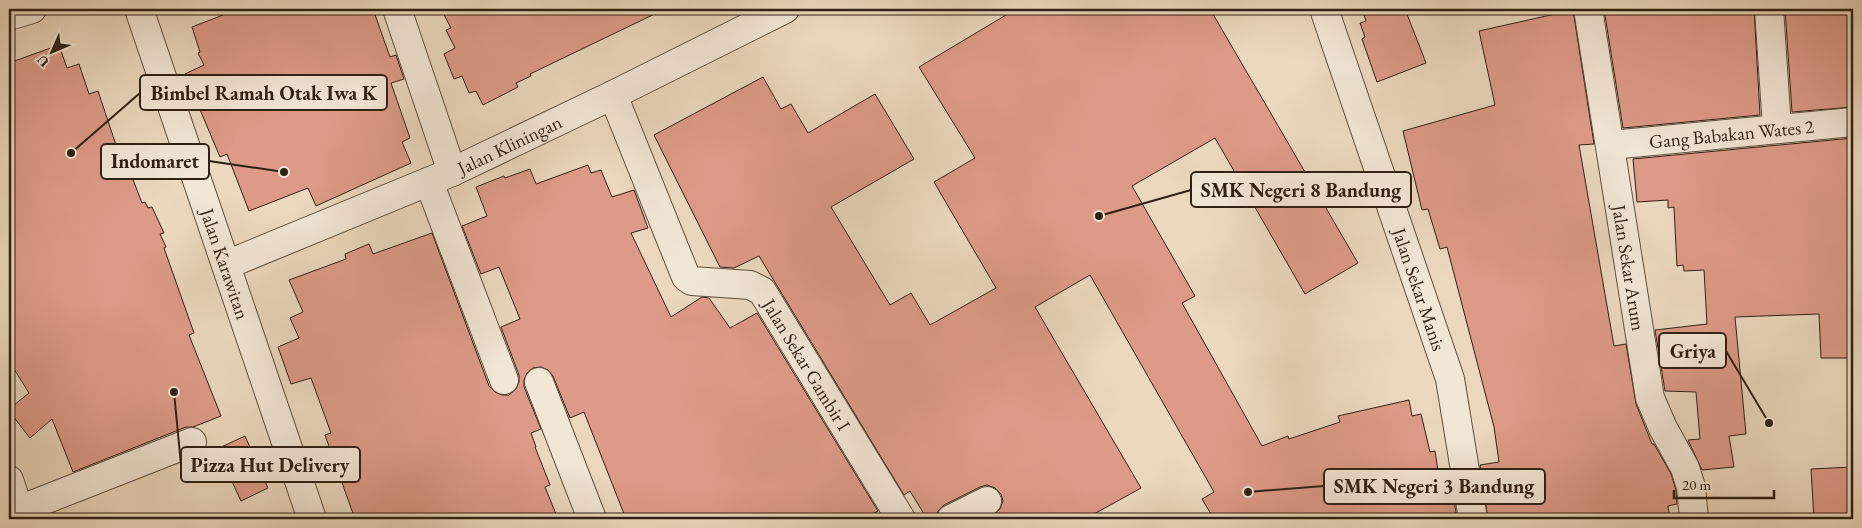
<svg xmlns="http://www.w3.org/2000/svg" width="1862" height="528" viewBox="0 0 1862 528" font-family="'EB Garamond',serif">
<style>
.building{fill:#dd9a88;stroke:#302113}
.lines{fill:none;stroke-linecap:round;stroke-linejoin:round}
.minor-casing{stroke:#5f4f3e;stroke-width:30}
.tertiary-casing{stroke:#5f4f3e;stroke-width:30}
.minor{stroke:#f2e6d5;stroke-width:28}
.tertiary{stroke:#f2e6d5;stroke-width:28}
.labels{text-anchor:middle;stroke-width:5;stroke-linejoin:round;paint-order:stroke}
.street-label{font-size:19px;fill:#302113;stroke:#f2e6d5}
.leader{fill:none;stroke:#302113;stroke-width:2}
.callout-dot{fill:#302113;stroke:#f2e6d5;stroke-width:2}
.callout{fill:#f2e6d5;stroke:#302113;stroke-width:2}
.callout-label{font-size:20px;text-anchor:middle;font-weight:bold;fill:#302113}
</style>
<rect width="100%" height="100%" fill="#ebd8be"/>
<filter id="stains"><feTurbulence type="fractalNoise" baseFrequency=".004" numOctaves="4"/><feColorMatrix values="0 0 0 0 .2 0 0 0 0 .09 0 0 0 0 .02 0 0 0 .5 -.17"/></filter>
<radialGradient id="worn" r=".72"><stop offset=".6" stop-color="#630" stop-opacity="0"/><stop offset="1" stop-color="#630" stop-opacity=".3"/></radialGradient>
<g class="building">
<path d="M221,9h152l17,48 6,-2 8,24 -13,4 19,55 -8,4 9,21 -95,43 -8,-18 -59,23 -22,-57 -7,3 -35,-83 19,-9 -6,-12 2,-1 -8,-25 31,-12z"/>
<path d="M441,9h224l-135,65 1,2 -15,7 2,4 -35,18 -7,-14 -7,2 -7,-17 -8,3 -10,-25 11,-6 -9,-18 5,-2z"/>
<path d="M1016,9h194l148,254 -53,31 -90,-156 -83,48 63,110 -13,7 80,143 26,-10 1,3 51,-17 -2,-6 71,-16 3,16 9,-2 9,38 5,-1 3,20 11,-2 8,50h-243l-12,-20 12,-7 -124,-217 -55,32 106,181 -56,31h-89l-3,-4 7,-6 3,-8 -2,-7 -6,-6 -8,-3 -7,2 -36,18 -6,6 -2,8h-9l-17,-28 -6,4 -145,-239 -25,12 -14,-1 -66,-132 109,-58 18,32 10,-5 17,29 67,-39 39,65 -83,48 59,98 21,-12 19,32 66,-37 -62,-106 41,-24 -56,-91z"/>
<path d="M1383,9h22l21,54 -49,19 -15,-43 3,-2 -5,-14 6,-2 -2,-6z"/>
<path d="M1604,9h150l6,106 -137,13z"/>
<path d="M1785,9h68v98l-61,5z"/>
<path d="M1573,10l21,134 -15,1 35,201 12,-2 10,60 16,40h2l17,30 5,16 1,14 -9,2 2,13h-182l-8,-54 19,-3 -5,-35 -47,-180 -7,2 -12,-40 -6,1 -19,-79 92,-26 -16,-74z"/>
<path d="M59,45l8,23 12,-4 10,30 9,-3 23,69 4,-1 17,44 3,-1 3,6 4,-1 12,26 -4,1 6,13 -2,1 30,85 -5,2 32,81 -28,11h-7l-113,45 -21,-53 -22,19 -21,-27v-2l20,-16 -20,-32v-298z"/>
<path d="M1853,138v220h-32l-2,-44 -84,3 11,117 -17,2 5,31 -32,3 -14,-30 12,-1 -4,-47 -31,-1 -10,-61 52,-6 -3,-54 -20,1 -1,-6 -6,1 -3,-59 -6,1v-8l-31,2 -4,-43z"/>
<path d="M588,165l3,8 10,-3 11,27 22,-7 14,38 -17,5 40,84 31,-20 7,1 21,30 27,-15 121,198 -15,8h-237l-42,-107 -14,6 -17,-42 -5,-6 -7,-3 -8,1 -6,5 -3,7v7l17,42 -10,4 5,14h-1l15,38 -5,2 13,32h-203l-30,-84 6,-2 -20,-55 -20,6 -13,-37 21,-9 -9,-20 13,-6 -14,-32 57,-21 -1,-5 24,-10 4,10 59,-21 57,153 6,6 7,3h7l7,-6 3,-7v-7l-18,-48 19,-8 -21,-52 -18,7 -19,-48 25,-10 -11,-29 28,-11 1,2 25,-9 6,15z"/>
<path d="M245,436l23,52 -27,13 -24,-52z"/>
<path d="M1853,467v52h-39l-3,-50z"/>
</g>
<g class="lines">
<g class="minor-casing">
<g id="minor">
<path d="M397,9l55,163"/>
<path id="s1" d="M1324,9l126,370 23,140"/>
<path id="s2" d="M1588,9l62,389 13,30 22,40 6,19 3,32"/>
<path d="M1769,9l8,119"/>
<path d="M9,16l23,-7"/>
<path id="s3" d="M613,95l73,182 6,4 58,4 12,6 139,228"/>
<path id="s4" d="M1611,145l242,-23"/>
<path d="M429,182l75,198"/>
<path d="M539,382l53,137"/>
<path d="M9,480l13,39"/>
<path d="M19,510l173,-68"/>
<path d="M951,519l36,-18"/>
</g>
</g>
<g class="tertiary-casing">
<g id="tertiary">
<path id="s5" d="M139,9l173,510"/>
<path id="s6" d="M226,265l226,-93 161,-77 172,-86"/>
</g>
</g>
<use href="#minor" class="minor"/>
<use href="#tertiary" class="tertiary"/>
</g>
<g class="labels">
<g class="street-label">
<text dy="7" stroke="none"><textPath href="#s4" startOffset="121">Gang Babakan Wates 2</textPath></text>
<text dy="7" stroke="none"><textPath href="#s6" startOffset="308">Jalan Kliningan</textPath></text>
<text dy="7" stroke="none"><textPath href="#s5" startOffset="269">Jalan Karawitan</textPath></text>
<text dy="7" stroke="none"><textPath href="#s2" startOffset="262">Jalan Sekar Arum</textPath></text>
<text dy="7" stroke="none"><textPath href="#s1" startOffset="296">Jalan Sekar Manis</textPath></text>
<text dy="7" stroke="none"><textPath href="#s3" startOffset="361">Jalan Sekar Gambir I</textPath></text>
</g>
</g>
<path class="leader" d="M71 153L140 93M284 172L209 161M1099 216L1191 190M1769 423L1726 351M174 392L181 465M1248 492L1324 486"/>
<g class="callout-dot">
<circle cx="71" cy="153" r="5"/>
<circle cx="284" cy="172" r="5"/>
<circle cx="1099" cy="216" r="5"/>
<circle cx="1769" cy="423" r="5"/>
<circle cx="174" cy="392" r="5"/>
<circle cx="1248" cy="492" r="5"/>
</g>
<g class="callout">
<rect x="140" y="75" width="247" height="35" rx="5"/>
<rect x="101" y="144" width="108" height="35" rx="5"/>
<rect x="1191" y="172" width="220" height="35" rx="5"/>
<rect x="1659" y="333" width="67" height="35" rx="5"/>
<rect x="181" y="447" width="179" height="35" rx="5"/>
<rect x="1324" y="469" width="221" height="35" rx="5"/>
</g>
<g class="callout-label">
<text x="264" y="100">Bimbel Ramah Otak Iwa K</text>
<text x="155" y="168">Indomaret</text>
<text x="1301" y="197">SMK Negeri 8 Bandung</text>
<text x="1693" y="358">Griya</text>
<text x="270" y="472">Pizza Hut Delivery</text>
<text x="1434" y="493">SMK Negeri 3 Bandung</text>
</g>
<rect width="1862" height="528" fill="none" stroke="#ebd8be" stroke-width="30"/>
<rect x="10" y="10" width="1842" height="508" fill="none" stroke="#302113" stroke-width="2.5"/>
<rect x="15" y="15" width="1832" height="498" fill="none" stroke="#302113"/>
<g transform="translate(52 52) rotate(225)" stroke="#f2e6d5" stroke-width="4" paint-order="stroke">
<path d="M0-4L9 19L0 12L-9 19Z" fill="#302113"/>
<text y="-8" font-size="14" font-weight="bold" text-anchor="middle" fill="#302113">U</text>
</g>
<path d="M1674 490v8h100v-8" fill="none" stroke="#302113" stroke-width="2.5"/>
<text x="1682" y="490" font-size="15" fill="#302113" stroke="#f2e6d5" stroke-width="4" paint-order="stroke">20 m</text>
<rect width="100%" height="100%" filter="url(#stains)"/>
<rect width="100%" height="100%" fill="url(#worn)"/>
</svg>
